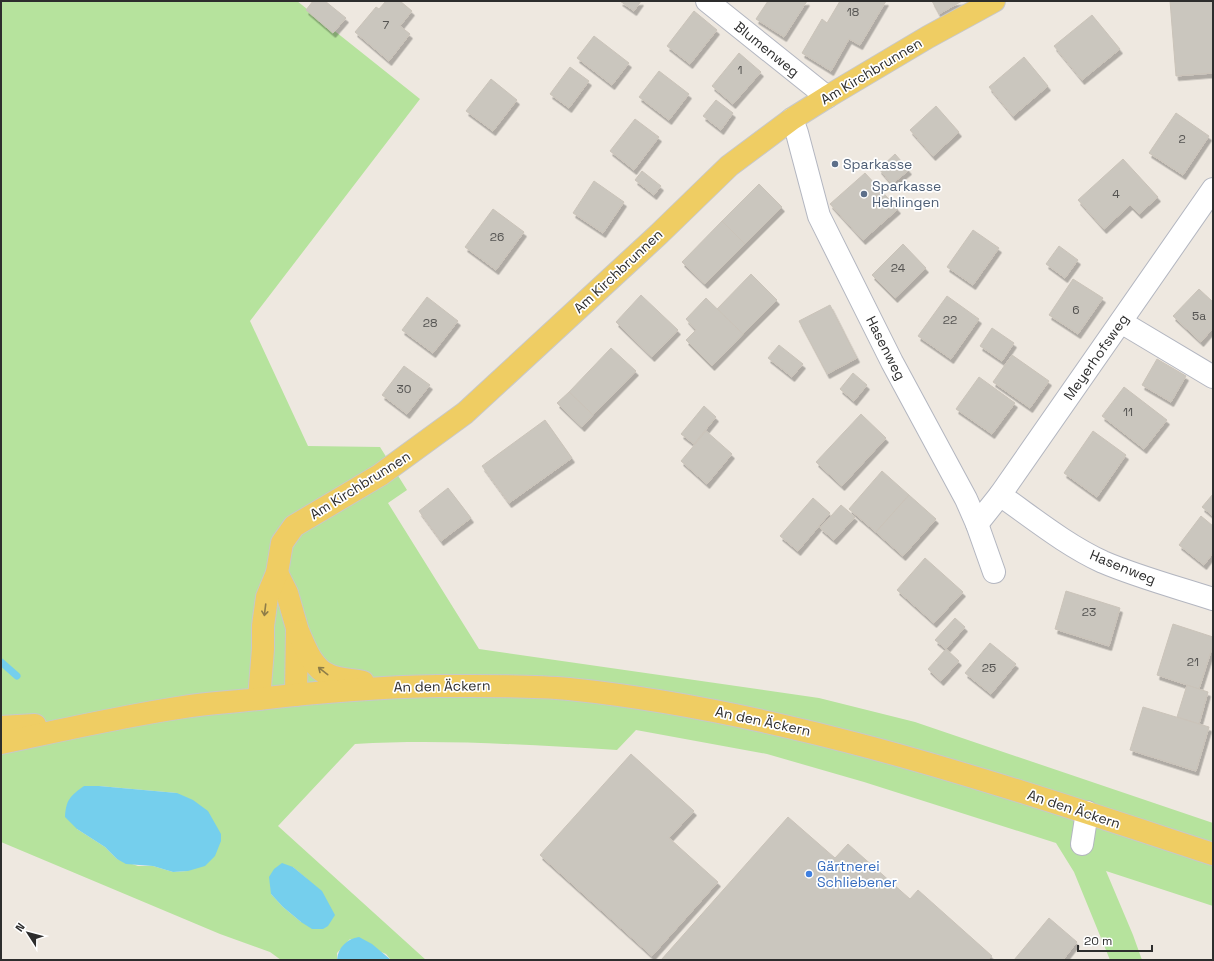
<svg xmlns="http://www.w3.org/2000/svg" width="1214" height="961" viewBox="0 0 1214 961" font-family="'Space Grotesk',sans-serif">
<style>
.green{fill:#b6e39d;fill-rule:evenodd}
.water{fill:#75cfed}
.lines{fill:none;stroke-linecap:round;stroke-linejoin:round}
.stream{stroke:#75cfed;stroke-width:7}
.building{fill:#cac6be;stroke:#cac3b9;filter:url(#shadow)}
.minor-casing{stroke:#b3b6c0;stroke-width:24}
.major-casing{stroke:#c8c8c8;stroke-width:24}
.minor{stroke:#fff;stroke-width:22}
.major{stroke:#efcd63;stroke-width:22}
.oneway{stroke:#8e7d48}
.service-dot{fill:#5c6f8a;stroke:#fff;stroke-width:1.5}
.shop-dot{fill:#3f7fe0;stroke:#fff;stroke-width:1.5}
.labels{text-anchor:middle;stroke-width:3.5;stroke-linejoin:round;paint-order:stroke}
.number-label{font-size:12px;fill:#545351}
.street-label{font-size:14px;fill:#2d2d2d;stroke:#fff}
.service-label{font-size:14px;fill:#4e5e75;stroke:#fff;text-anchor:start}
.shop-label{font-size:14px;fill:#366cbe;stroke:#fff;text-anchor:start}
</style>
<defs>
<filter id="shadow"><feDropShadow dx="2.5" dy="4.5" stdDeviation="0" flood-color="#0004"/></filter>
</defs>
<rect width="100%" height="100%" fill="#eee8e0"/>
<path class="green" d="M1,1h296l123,98 -170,222 58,125 72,1 27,43 -19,13 91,146 340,49 96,24 298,101v83l-107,-35 27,64 9,25h-32l-36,-88 -18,-29 -192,-61 -97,-28 -131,-24 -19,20c-87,-5 -175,-11 -262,-6l-77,82 148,134h-35l-5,-6 -36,-15 -13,14v7h-56l-11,-8 -50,-18 -219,-92zM84,786h15l78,7 11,78 -15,1 -20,-6h-15l-21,-7 -12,-12 -28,-18zM293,867l14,12 -6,43 -18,-15 -12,-13z"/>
<g class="water">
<path d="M84,786h15l78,7 16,7 15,11 13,23v7l-6,15 -10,10 -17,5 -15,1 -20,-6 -27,-2 -9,-5 -12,-12 -28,-18 -12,-12c1,-17 5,-21 19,-31z"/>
<path d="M282,863l11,4 29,24 13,24 -7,11 -5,3h-11l-11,-7 -18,-15 -12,-13 -2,-17 5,-8z"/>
<path d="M359,937l13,7 19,16h-54c1,-13 10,-21 22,-23z"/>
</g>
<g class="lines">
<path class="stream" d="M1,662l16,14"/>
</g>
<g class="building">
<path d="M313,1h12l21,17 -13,15 -27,-23z"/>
<path d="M386,1h14l12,10 -12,15 10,8 -21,27 -34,-29 21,-25 3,2z"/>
<path d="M620,1h21l-7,10z"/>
<path d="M768,1h39l-23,36 -28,-18z"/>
<path d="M840,1h46l-26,44 -11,-6 -18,32 -29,-18 20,-34 5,4z"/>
<path d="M932,1h30l-23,13z"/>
<path d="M1170,1h43v72l-37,3z"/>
<path d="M694,11l23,19 -27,34 -23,-18z"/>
<path d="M1092,15l28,34 -38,31 -28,-34z"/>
<path d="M594,36l35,27 -17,22 -35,-27z"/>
<path d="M739,53l22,19 -28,32 -21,-18z"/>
<path d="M1024,57l24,29 -35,30 -24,-29z"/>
<path d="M570,67l19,14 -20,27 -19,-14z"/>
<path d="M659,71l30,23 -20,26 -30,-23z"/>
<path d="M491,79l26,21 -24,31 -27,-20z"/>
<path d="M716,100l17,13 -12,17 -18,-14z"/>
<path d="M936,106l23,26 -26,24 -23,-26z"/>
<path d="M1176,113l33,23 -26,39 -34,-22z"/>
<path d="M635,119l24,18 -25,33 -24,-19z"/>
<path d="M895,154l14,16 -17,14 -13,-15z"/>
<path d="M1123,159l35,38 -19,17 -9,-9 -26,24 -26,-29z"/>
<path d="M642,171l19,15 -7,9 -19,-15z"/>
<path d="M865,173l33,36 -35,31 -33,-36z"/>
<path d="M594,181l30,21 -21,31 -30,-20z"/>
<path d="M759,184l23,23 -37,37 -23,-23z"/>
<path d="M493,209l31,23 -28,38 -31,-23z"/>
<path d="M722,221l23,23 -40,40 -23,-22z"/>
<path d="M973,230l26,18 -26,37 -26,-18z"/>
<path d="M903,244l23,24 -31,30 -23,-23z"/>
<path d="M1059,246l19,14 -13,18 -19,-14z"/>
<path d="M751,274l26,26 -34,34 -26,-25z"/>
<path d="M1073,279l30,19 -25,36 -29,-19z"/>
<path d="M1199,289l14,13v26l-12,14 -28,-26z"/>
<path d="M641,295l37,35 -26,27 -36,-35z"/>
<path d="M947,296l32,23 -28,40 -33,-23z"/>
<path d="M427,297l31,24 -25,32 -31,-23z"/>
<path d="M706,298l37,36 -31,32 -26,-26 10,-10 -10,-11z"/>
<path d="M830,305l27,53 -30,16 -28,-53z"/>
<path d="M992,328l22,15 -12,18 -22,-15z"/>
<path d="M779,345l24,19 -11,13 -24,-19z"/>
<path d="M611,348l25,23 -43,44 -24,-23z"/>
<path d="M1012,355l37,26 -19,27 -37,-26z"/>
<path d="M1157,359l29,17 -15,26 -29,-17z"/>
<path d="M404,366l26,19 -23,29 -25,-19z"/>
<path d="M853,373l14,12 -13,16 -14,-12z"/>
<path d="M979,377l36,26 -23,31 -36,-25z"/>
<path d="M1124,387l43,33 -23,29 -42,-33z"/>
<path d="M569,392l24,23 -11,12 -25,-24z"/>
<path d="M704,406l12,11 -22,27 -13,-10z"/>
<path d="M861,414l25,24 -44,48 -26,-24z"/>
<path d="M545,420l27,38 -63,45 -27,-37z"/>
<path d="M706,431l26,23 -25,30 -26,-23z"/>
<path d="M1093,431l33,24 -29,42 -33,-24z"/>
<path d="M882,471l27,24 -33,37 -27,-23z"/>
<path d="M448,488l23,30 -30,23 -22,-30z"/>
<path d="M1213,494v22l-11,-9z"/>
<path d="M909,495l27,24 -33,37 -27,-24z"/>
<path d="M813,498l17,15 -32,38 -18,-15z"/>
<path d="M841,505l14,12 -21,23 -14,-12z"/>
<path d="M1201,516l12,10v27l-9,12 -25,-20z"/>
<path d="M925,558l38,34 -29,31 -37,-33z"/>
<path d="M1066,591l54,17 -11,38 -54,-17z"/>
<path d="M955,618l10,9 -19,22 -11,-9z"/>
<path d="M1173,624l40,13v8l-14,44 -42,-14z"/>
<path d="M990,643l26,21 -25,30 -26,-21z"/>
<path d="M946,649l13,12 -18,20 -13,-12z"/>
<path d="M1187,685l21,7 -9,32 -22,-7z"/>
<path d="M1143,707l66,20 -13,44 -66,-21z"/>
<path d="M631,754l63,57 -25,27 49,44 -66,74 -112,-101z"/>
<path d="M788,817l47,41 13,-14 62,55 8,-9 74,66 -4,4h-327z"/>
<path d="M1049,918l28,24 -14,18h-49z"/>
</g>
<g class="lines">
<g class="minor-casing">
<g id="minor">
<path d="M707,1l120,96"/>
<path d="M792,119l5,14 22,83 73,146 74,137 11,25 17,48"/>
<path d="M1121,322l92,55"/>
<path d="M1000,495c33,23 66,50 103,67 35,15 73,25 110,37"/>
<path d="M977,524l23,-29 213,-306"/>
<path d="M1082,844l5,-32"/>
</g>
</g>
<g class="major-casing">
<g id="major">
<path d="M277,573l10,20 10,35 -1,67"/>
<path d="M298,631c7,16 14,37 31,44 7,4 25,5 34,7"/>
<path d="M259,699l4,-50v-23l4,-29 10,-24 5,-30 12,-17 86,-51 85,-62 194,-179 70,-68 63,-47 35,-22 101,-60 66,-36"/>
<path d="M1,727l34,-2"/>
<path d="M1,743c61,-13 122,-27 183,-36 25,-4 50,-5 74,-8 60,-7 120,-12 180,-13 44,0 88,-1 131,3 222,23 433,96 644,165"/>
</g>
</g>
<use href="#minor" class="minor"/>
<use href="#major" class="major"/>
</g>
<defs><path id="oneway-shaft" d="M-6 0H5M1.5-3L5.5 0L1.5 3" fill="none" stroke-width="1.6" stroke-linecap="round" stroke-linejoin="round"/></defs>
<g class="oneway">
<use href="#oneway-shaft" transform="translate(265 610) rotate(97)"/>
<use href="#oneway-shaft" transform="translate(323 671) rotate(-142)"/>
</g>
<g class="service-dot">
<circle cx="835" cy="164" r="4"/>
<circle cx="864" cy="194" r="4"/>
</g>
<circle class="shop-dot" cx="809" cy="874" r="4"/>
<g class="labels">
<g class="number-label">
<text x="853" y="16">18</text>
<text x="386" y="29">7</text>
<text x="740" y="74">1</text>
<text x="1182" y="143">2</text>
<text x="1116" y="198">4</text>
<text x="497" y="241">26</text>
<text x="898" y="272">24</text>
<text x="1076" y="314">6</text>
<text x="1199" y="320">5a</text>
<text x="950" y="324">22</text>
<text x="430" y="327">28</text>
<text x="404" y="393">30</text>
<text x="1128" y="416">11</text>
<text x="1089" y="616">23</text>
<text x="1193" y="666">21</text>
<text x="989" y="672">25</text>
</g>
<g class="street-label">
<text transform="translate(767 49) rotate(39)" y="5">Blumenweg</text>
<text transform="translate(871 71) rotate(-31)" y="5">Am Kirchbrunnen</text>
<text transform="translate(618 271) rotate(-43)" y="5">Am Kirchbrunnen</text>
<text transform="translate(886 348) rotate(63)" y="5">Hasenweg</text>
<text transform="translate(1096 357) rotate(-55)" y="5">Meyerhofsweg</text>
<text transform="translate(360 485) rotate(-32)" y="5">Am Kirchbrunnen</text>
<text transform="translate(1123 567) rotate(22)" y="5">Hasenweg</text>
<text transform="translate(442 686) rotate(-1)" y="5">An den Äckern</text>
<text transform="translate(763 721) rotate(12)" y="5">An den Äckern</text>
<text transform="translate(1074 809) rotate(18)" y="5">An den Äckern</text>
</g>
<g class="service-label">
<text x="843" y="169">Sparkasse</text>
<text x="872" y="191">Sparkasse<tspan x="872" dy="16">Hehlingen</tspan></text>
</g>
<g class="shop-label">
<text x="817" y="871">Gärtnerei<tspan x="817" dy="16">Schliebener</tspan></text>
</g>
</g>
<rect width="1214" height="961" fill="none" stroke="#2d2d2d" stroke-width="4"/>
<g transform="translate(28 933) rotate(306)" stroke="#ffffff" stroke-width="3" paint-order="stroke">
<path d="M0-3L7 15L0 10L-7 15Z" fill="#2d2d2d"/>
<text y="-6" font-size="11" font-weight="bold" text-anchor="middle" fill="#2d2d2d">N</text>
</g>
<path d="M1078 945v6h74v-6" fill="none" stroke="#2d2d2d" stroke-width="2"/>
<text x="1084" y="945" font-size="12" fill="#2d2d2d" stroke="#ffffff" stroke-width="3" paint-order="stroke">20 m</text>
</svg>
